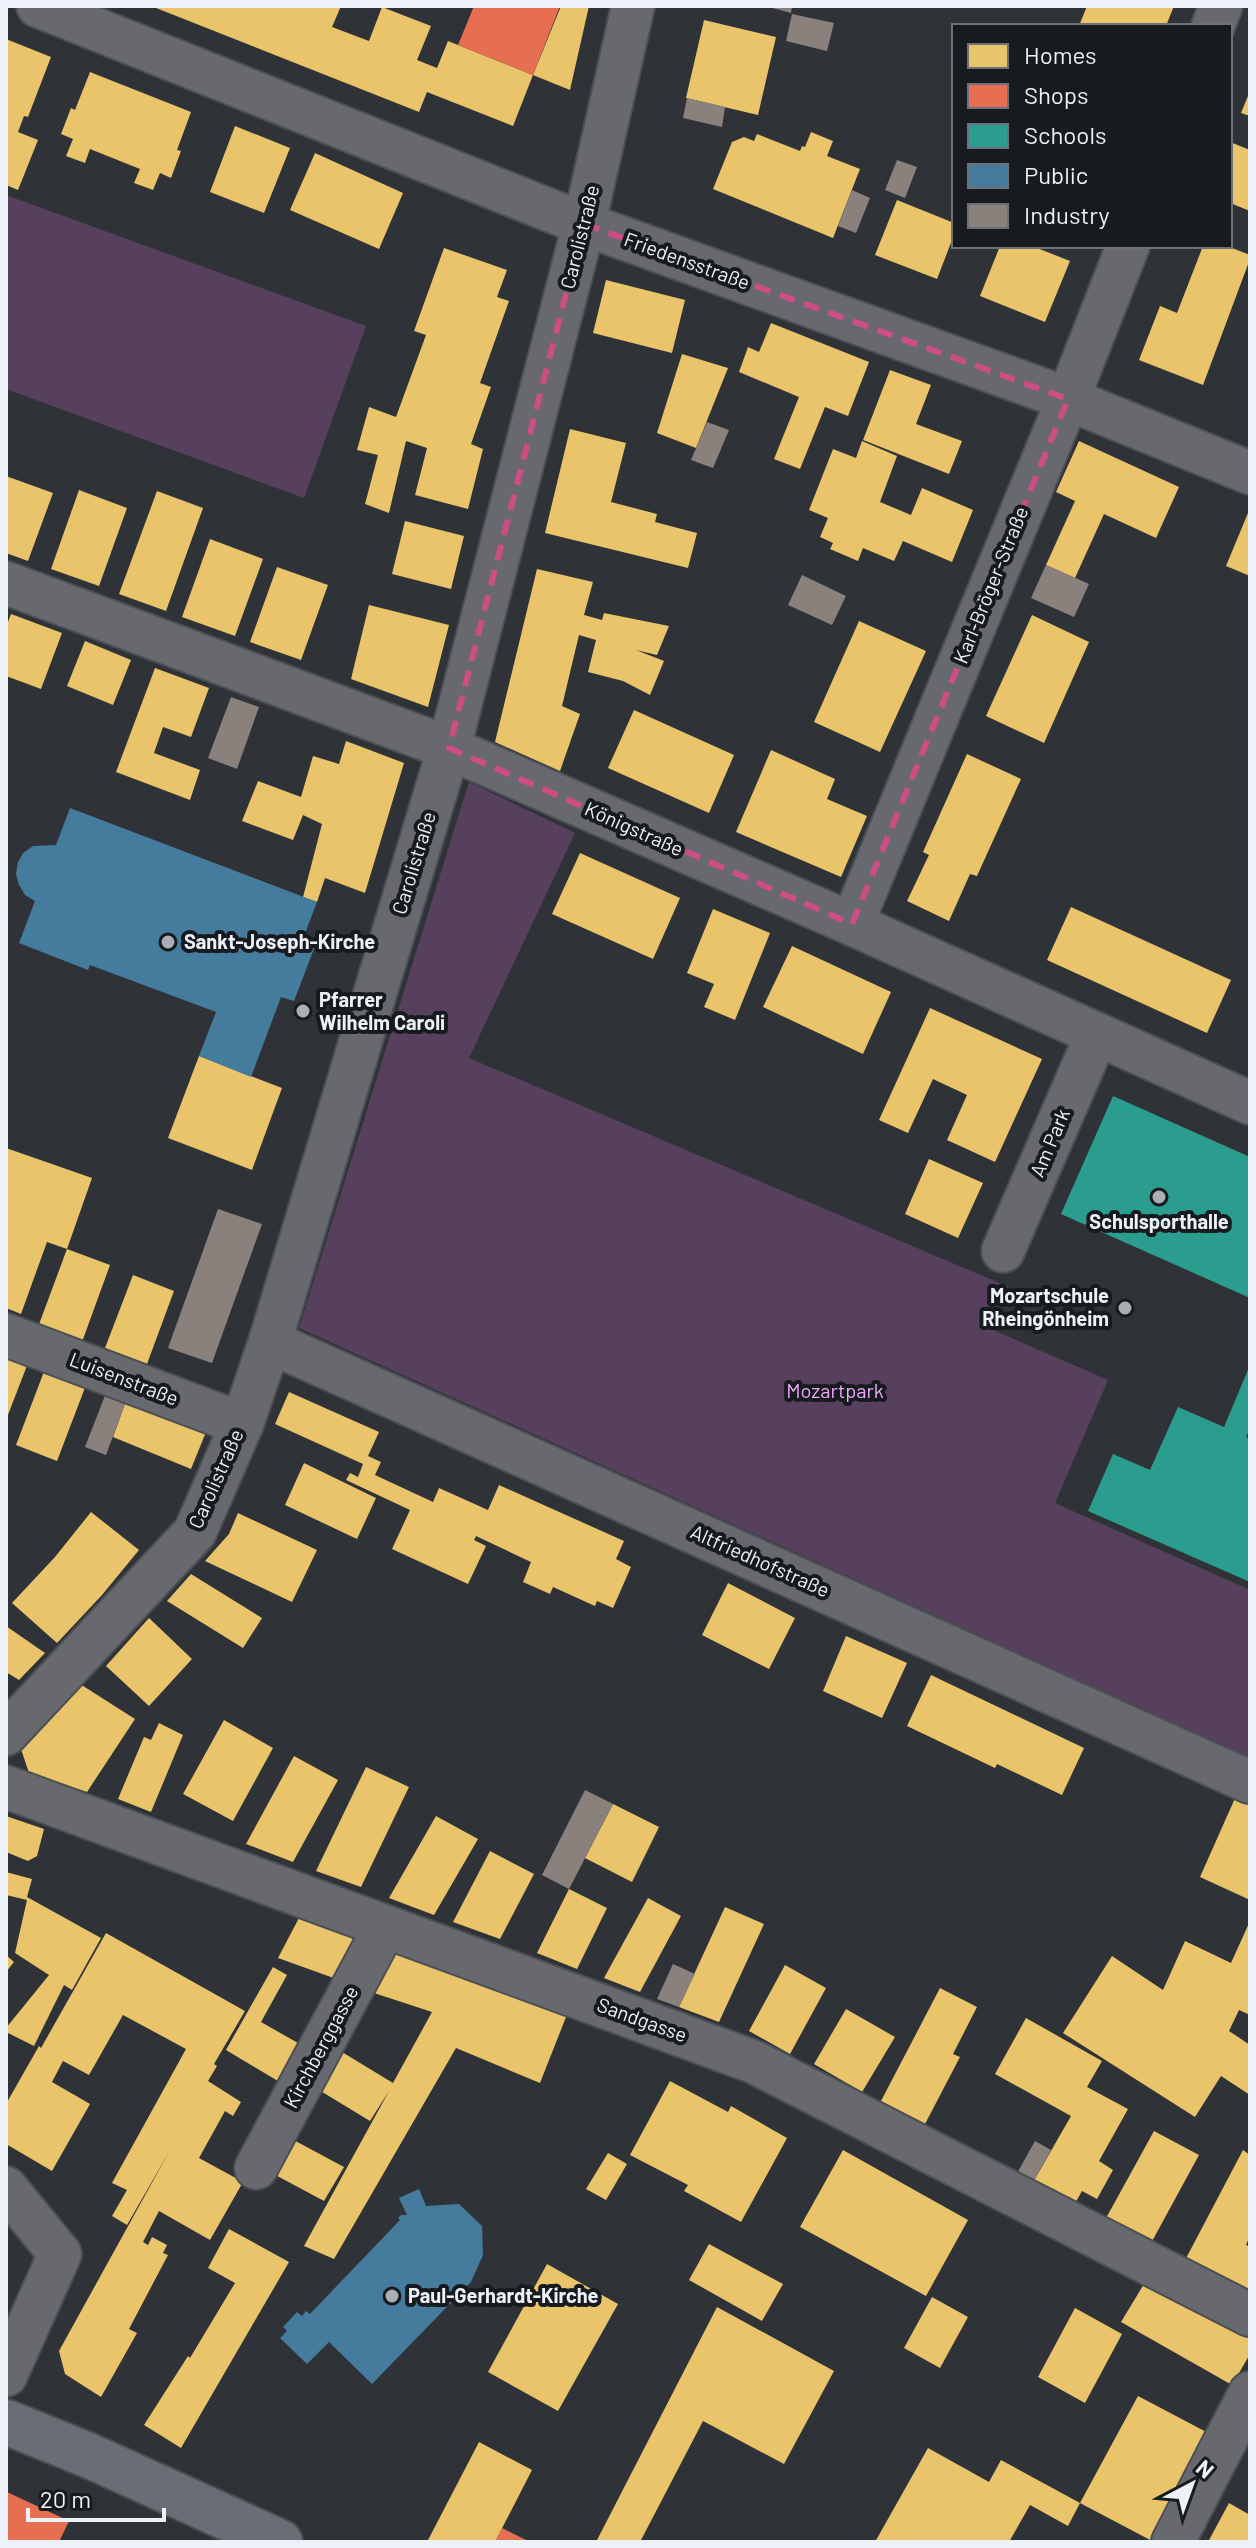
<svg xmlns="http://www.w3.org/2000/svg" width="1256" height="2548" viewBox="0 0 1256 2548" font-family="Barlow,sans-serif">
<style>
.green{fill:#57405d}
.homes{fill:#e9c46a}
.shops{fill:#e76f51}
.schools{fill:#2a9d8f}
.public{fill:#457b9d}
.industry{fill:#8a817c}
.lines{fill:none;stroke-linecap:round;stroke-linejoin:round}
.street-casing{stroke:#4b4f53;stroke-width:46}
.secondary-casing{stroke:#4b4f53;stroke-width:48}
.street{stroke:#67696e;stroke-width:42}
.secondary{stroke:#6a6d74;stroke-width:44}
.marked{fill:none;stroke:#cd4e82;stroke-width:6;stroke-dasharray:16 10;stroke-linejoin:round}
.poi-dot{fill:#aaafb5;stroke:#171a1f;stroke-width:3}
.labels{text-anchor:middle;stroke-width:8;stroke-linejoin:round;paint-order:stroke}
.street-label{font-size:20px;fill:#edf2f8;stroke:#171a1f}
.poi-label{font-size:20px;font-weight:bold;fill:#edf2f8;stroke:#171a1f;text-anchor:start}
.park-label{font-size:20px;fill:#efaafe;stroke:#171a1f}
</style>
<rect width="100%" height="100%" fill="#2f3338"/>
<g class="green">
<path d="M6,195l360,131 -62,172 -298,-109z"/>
<path d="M469,782l106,51 -106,225 540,229 -18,42 117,51 -53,123 195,87v168l-951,-430z"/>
</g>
<g class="homes">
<path d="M151,6h190l-9,21 37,14 13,-34 49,19 -14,34 20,8 11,-27 85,34 -20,51 -86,-34 -8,20z"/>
<path d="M561,6h28l-19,84 -37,-15z"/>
<path d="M1087,6h87l-8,20h-87z"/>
<path d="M704,20l72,17 -18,78 -72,-17z"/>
<path d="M6,39l45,18 -23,60 -4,-1 -6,16 20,8 -20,50 -12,-5z"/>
<path d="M90,72l101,40 -14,38 4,1 -10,27 -11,-5 -7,17 -19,-7 6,-14 -50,-20 -5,14 -19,-7 7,-17 -12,-5 10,-26 4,2z"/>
<path d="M1250,91v25l-9,-3z"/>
<path d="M235,126l55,22 -26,65 -54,-21z"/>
<path d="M811,132l22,9 -6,15 33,13 -27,69 -120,-49 19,-47 12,-5 10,4 3,-7 43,17 2,-5 3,1z"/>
<path d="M1230,142l20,8v61l-20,-8z"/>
<path d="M315,153l88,40 -24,56 -89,-39z"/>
<path d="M897,200l57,23v12l-17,44 -62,-24z"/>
<path d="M1000,246h32l38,15 -25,61 -65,-26z"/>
<path d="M1203,246h24l23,9v4l-47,126 -64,-25 21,-54 17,7z"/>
<path d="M444,248l63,22 -10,27 12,4 -29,82 11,4 -20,57 12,5 -15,60 -53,-14 12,-47 -21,-7 -17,72 -24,-9 13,-49 -21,-5 12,-43 27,10 30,-82 -12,-4z"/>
<path d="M606,280l79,20 -13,53 -79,-20z"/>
<path d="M771,323l98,39 -21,54 -23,-9 -25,62 -26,-10 25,-62 -60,-25 9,-25 11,5z"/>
<path d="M682,354l46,14 -32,80 -39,-15z"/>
<path d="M890,370l41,15 -15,39 46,17 -13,33 -86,-34z"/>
<path d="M570,429l56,14 -15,59 46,12 -2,8 42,11 -9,35 -143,-35z"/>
<path d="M862,441l35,15 -17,46 31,13 11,-27 51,22 -21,52 -49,-21 -9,20 -31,-13 -5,13 -28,-12 3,-6 -13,-6 8,-19 -19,-8 24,-61 23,9z"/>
<path d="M1079,441l100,46 -23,51 -52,-24 -29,64 -29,-13 29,-64 -19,-9z"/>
<path d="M6,476l47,17 -25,68 -22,-8z"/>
<path d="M79,490l48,18 -28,78 -48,-17z"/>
<path d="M157,491l46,17 -37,103 -47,-17z"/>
<path d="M1248,513l2,1v62l-24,-10z"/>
<path d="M405,521l59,15 -13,53 -59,-15z"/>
<path d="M210,539l53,20 -28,77 -53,-19z"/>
<path d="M277,567l51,18 -27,75 -51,-18z"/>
<path d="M537,569l56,13 -9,33 18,5 2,-7 65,13 -12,29 -21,-5 28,11 -14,34 -27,-14 -35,-9 8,-32 -17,-5 -17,71 18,8 -20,57 -65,-29z"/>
<path d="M369,605l80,20 -21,82 -77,-28z"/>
<path d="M11,614l51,19 -21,56 -35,-13v-49z"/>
<path d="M1032,615l57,27 -45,101 -58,-27z"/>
<path d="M859,621l67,30 -46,101 -66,-30z"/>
<path d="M85,641l46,19 -18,45 -46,-19z"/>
<path d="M155,668l54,20 -18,49 -28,-10 -9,26 46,17 -10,30 -74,-28z"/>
<path d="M634,710l100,45 -25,58 -101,-45z"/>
<path d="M346,741l58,22 -39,130 -40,-15 -8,24 -14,-5 19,-73 -19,-9 -10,25 -51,-19 16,-40 43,16 12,-41 26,8z"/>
<path d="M771,750l64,29 -8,20 40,17 -26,61 -105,-45z"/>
<path d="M967,754l54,25 -44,97 -7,-2 -21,47 -42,-20 22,-46 -6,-3z"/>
<path d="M580,853l100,45 -27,61 -101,-45z"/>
<path d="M1071,907l160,73 -24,53 -160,-73z"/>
<path d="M713,909l57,24 -35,87 -31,-13 10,-23 -27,-11z"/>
<path d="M792,946l99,46 -28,62 -100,-47z"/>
<path d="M930,1008l112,51 -47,103 -48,-22 20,-45 -34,-16 -25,54 -29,-13z"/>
<path d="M199,1056l83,32 -30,82 -84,-32z"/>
<path d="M6,1148l86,30 -25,71 -20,-7 -26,72 -15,-6z"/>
<path d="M929,1159l54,24 -25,55 -53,-24z"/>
<path d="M67,1249l43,16 -28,77 -44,-15z"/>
<path d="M133,1275l41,16 -27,73 -42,-16z"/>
<path d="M6,1354l22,9 -22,57z"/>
<path d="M45,1369l41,16 -29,76 -41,-16z"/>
<path d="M289,1392l90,40 -11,24 13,6 -6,13 58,27 6,-14 49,22 11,-25 125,56 -8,18 15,8 -18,41 -16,-7 -2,5 -42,-19 -3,7 -27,-12 8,-20 -55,-26 -2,4 12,6 -18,38 -76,-35 18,-39 -64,-30 4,-7 8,4 5,-13 -88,-40z"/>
<path d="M126,1401l80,31 -15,37 -78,-32z"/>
<path d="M304,1463l72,35 -19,41 -72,-34z"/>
<path d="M91,1512l48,38 -37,45 -45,48 -45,-40 43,-46z"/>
<path d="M238,1513l79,37 -25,52 -87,-41 24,-27z"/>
<path d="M191,1574l71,44 -19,30 -76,-47z"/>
<path d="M728,1583l67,35 -26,51 -67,-34z"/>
<path d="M149,1618l43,41 -43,47 -43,-40z"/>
<path d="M6,1626l39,27 -26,27 -13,-8z"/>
<path d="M846,1636l61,27 -25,55 -59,-27z"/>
<path d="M931,1675l153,73 -22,47 -65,-31 -2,4 -88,-42z"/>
<path d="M80,1684l55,35 -48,73 -58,-19 -8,-24z"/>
<path d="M224,1720l49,28 -40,73 -50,-27z"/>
<path d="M159,1723l24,12 -32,77 -33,-13 26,-62 7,3z"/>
<path d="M294,1756l44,24 -45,82 -47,-18z"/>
<path d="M366,1767l43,20 -48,100 -45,-16z"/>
<path d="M1236,1796l14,7v97l-50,-23z"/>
<path d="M613,1804l46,23 -27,55 -47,-24z"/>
<path d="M6,1816l38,13 -7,27 -9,5 -22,-9z"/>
<path d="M436,1816l42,23 -44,76 -45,-17z"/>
<path d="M490,1851l44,23 -34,65 -47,-17z"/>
<path d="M6,1872l26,7 -5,18 74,41 -29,52 -8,-5 -30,61 -28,-14v-4l43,-53 -34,-22 12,-53 -21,-5z"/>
<path d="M569,1889l38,19 -30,61 -40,-16z"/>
<path d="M648,1898l33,18 -41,76 -36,-14z"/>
<path d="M725,1907l39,17 -45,98 -40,-15z"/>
<path d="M300,1916l66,22 -24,43 -64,-23z"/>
<path d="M1250,1921v94l-11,-5 -10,21 21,14v50l-29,-19 -26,41 -132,-84 49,-77 51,34 22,-49 46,22z"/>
<path d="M106,1933l139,78 -31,53 3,2 -9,15 33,21 -8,14 -8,-5 -26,47 44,24 -33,58 -51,-29 -16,31 5,3 4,-8 15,8 -4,8 5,2 -39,74 8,4 -36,64 -36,-23 -6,-23 110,-199 -42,73 -15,-9 15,-26 -15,-7 74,-134 -63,-34 -34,60 -26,-14 -11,21 38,22 -38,67 -46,-27v-40l33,-58 2,2z"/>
<path d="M396,1948l172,64 -28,71 -84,-35 -122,211 -30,-13 85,-155 -19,30 -56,-34 23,-38 56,34 39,-71 -61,-20z"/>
<path d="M6,1955l8,7 -8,10z"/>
<path d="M785,1965l41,23 -36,66 -41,-23z"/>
<path d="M273,1967l14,8 -26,47 44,25 -22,37 -57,-34z"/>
<path d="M940,1988l37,19 -24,47 7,3 -35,67 -44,-23z"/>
<path d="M846,2009l49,28 -33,55 -48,-28z"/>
<path d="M1026,2018l76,43 -15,26 41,22 -29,52 14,9 -16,29 -15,-8 -9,16 -41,-23 39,-68 -76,-42z"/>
<path d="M670,2081l58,31 3,-6 56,32 -46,84 -57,-31 4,-6 -58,-30z"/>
<path d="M1154,2131l45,24 -49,90 -45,-25z"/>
<path d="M288,2137l56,30 -20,34 -56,-30z"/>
<path d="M843,2150l125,70 -42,76 -126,-69z"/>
<path d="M1243,2150l7,5v81l-4,9 4,2v52l-67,-35z"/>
<path d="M608,2153l19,11 -21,36 -20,-11z"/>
<path d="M229,2229l60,33 -108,186 -37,-23 44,-69 2,2 45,-75 -27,-15z"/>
<path d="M709,2244l74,40 -21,37 -73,-41z"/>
<path d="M547,2264l71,40 -60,107 -70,-39z"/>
<path d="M1147,2279l103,59v16l-18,31 -111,-63z"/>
<path d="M932,2297l36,20 -28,51 -36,-20z"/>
<path d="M717,2307l117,64 -50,93 -81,-43 -63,121h-44z"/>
<path d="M1075,2308l47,26 -37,69 -47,-26z"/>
<path d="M1138,2396l74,39 -58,107 -74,-39z"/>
<path d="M479,2442l53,28 -37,72h-68z"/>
<path d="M928,2448l61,34 12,-22 79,43 -12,23 -38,-21 -21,37h-134z"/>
<path d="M1229,2503l21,12v27h-42z"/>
</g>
<g class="shops">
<path d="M474,6h86l-27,69 -75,-30z"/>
<path d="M7,2492l62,29 -10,21h-53z"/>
<path d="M502,2528l28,14h-35z"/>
</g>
<g class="schools">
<path d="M1113,1096l137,61v141l-189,-84z"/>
<path d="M1250,1365v64l-4,8 4,2v143l-162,-71 25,-57 37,16 28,-63 46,20z"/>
</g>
<g class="public">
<path d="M70,808l247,94 -13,34 13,5 -23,60 -13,-4 -30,80 -52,-21 17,-44 -126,-47 -2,5 -69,-27 16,-42 -10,-6 -6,-10 -3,-11 2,-12 5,-9 10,-7 23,-1z"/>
<path d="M419,2189l7,17 33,-2 23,22 1,29 -12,27 -99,102 -43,-42 -22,22 -27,-26 7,-7 -4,-4 14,-15 5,4 4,-5 4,3 90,-94 -2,-2 3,-3h6l-8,-17z"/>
</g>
<g class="industry">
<path d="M765,6h27l-1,7z"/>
<path d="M792,14l42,9 -7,28 -41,-10z"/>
<path d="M687,98l38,9 -3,20 -39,-9z"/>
<path d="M897,160l20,7 -12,31 -20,-8z"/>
<path d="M852,190l18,8 -14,35 -18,-7z"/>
<path d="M707,422l22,8 -16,38 -22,-8z"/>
<path d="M1046,565l43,19 -15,33 -43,-19z"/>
<path d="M802,575l44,21 -14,29 -44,-20z"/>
<path d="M231,697l28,10 -22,62 -29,-11z"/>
<path d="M218,1209l44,15 -50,139 -44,-15z"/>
<path d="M106,1393l20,8 -20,54 -21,-8z"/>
<path d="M585,1790l28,14 -44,85 -27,-14z"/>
<path d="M673,1964l22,10 -16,33 -22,-8z"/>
<path d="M1035,2141l16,9 -19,34 -16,-9z"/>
</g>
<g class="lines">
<g class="street-casing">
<g id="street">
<path d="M38,6l546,218 484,175 182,74"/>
<path d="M1213,26l8,-20"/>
<path d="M6,583l443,165 403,176 398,179"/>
<path d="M852,924l216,-525 60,-153"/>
<path d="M1003,1251l94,-217"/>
<path d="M6,1335l236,89"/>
<path d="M270,1342l980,440"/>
<path d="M6,1734l189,-202 47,-108 28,-82 179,-594 135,-524 49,-218"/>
<path d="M6,1787l748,275 496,253"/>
<path d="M256,2168l129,-241"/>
<path d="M6,2188l54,66 -54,121"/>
<path d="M1173,2542l77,-149"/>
</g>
</g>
<g class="secondary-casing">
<path id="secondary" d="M6,2422l84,34 190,86"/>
</g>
<use href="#street" class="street"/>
<use href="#secondary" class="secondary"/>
</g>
<path class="marked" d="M584,224l484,175 -216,525 -403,-176z"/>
<g class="poi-dot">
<circle cx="168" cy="942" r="8"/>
<circle cx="303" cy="1011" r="8"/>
<circle cx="1159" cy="1197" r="8"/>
<circle cx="1125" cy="1308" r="8"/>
<circle cx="392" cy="2296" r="8"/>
</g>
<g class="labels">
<g class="street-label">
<text transform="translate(580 237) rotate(-76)" y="7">Carolistraße</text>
<text transform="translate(687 261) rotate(20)" y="7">Friedensstraße</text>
<text transform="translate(991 585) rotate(-68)" y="7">Karl-Bröger-Straße</text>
<text transform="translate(634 829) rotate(24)" y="7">Königstraße</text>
<text transform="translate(414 863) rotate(-73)" y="7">Carolistraße</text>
<text transform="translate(1050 1143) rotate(-67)" y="7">Am Park</text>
<text transform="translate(124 1379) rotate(21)" y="7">Luisenstraße</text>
<text transform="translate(216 1479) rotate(-66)" y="7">Carolistraße</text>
<text transform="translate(760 1561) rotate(24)" y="7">Altfriedhofstraße</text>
<text transform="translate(642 2020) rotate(20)" y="7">Sandgasse</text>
<text transform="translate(321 2047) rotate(-62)" y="7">Kirchberggasse</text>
</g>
<g class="poi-label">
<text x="184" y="949">Sankt-Joseph-Kirche</text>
<text x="319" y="1007">Pfarrer<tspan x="319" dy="23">Wilhelm Caroli</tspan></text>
<text x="1159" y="1229" text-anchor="middle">Schulsporthalle</text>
<text x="1109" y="1303" text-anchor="end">Mozartschule<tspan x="1109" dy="23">Rheingönheim</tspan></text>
<text x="408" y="2303">Paul-Gerhardt-Kirche</text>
</g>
<g class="park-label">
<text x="835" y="1398">Mozartpark</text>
</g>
</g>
<rect width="1256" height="2548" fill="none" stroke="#edf2f8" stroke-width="16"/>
<rect x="952" y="24" width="280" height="224" fill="#171a1f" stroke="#6d7076" stroke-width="2"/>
<rect x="968" y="44" width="40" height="24" fill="#e9c46a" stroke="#6d7076" stroke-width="2"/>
<text x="1024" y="64" font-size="24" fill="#edf2f8">Homes</text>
<rect x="968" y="84" width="40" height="24" fill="#e76f51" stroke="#6d7076" stroke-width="2"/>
<text x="1024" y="104" font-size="24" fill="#edf2f8">Shops</text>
<rect x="968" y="124" width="40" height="24" fill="#2a9d8f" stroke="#6d7076" stroke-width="2"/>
<text x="1024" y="144" font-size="24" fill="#edf2f8">Schools</text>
<rect x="968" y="164" width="40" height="24" fill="#457b9d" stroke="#6d7076" stroke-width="2"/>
<text x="1024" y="184" font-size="24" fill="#edf2f8">Public</text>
<rect x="968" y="204" width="40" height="24" fill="#8a817c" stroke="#6d7076" stroke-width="2"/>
<text x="1024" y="224" font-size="24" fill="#edf2f8">Industry</text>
<g transform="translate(1192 2484) rotate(41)" stroke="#171a1f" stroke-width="6" paint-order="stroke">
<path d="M0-6L14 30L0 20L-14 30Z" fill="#edf2f8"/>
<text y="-12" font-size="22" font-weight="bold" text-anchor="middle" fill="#edf2f8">N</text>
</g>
<path d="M28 2508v12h136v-12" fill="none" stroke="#edf2f8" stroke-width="4"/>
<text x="40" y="2508" font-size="24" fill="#edf2f8" stroke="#171a1f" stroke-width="6" paint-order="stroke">20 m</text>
</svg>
